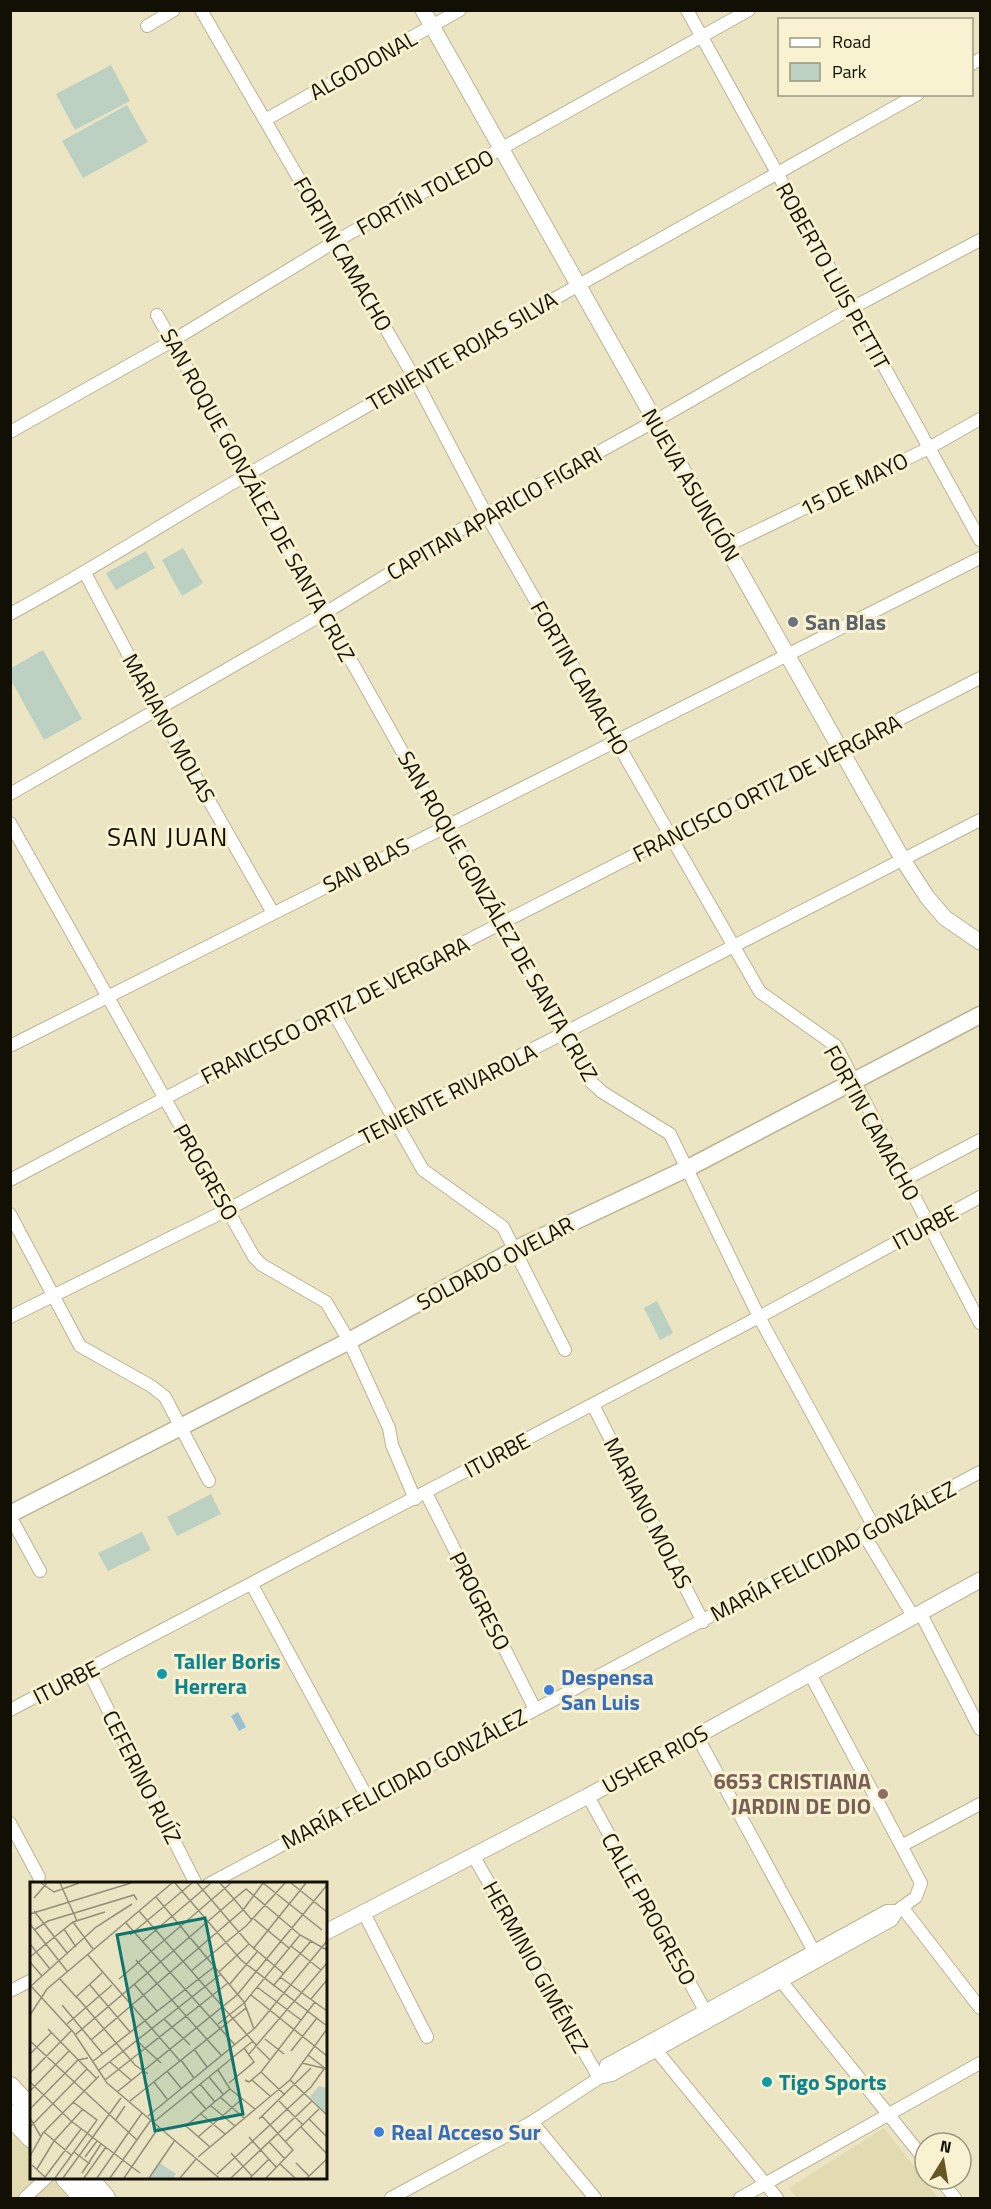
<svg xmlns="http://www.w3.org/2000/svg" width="991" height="2209" viewBox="0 0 991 2209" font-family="'Titillium Web',sans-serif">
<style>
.built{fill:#e2dab1}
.green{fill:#bcd1c2}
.water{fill:#98c0d1}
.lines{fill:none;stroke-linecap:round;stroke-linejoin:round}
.minor-casing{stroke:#bab494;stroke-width:14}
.tertiary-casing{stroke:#bab494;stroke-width:17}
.secondary-casing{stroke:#bab494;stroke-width:19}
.trunk-casing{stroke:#bab494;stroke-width:22}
.minor{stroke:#fff;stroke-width:12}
.tertiary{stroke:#fff;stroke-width:15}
.secondary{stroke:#fff;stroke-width:16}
.trunk{stroke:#fff;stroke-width:20}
.worship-dot{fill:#6b7280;stroke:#f8f2d1;stroke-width:2}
.culture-dot{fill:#0f9aa8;stroke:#f8f2d1;stroke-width:2}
.shop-dot{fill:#3f7fe0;stroke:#f8f2d1;stroke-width:2}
.education-dot{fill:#8d6e63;stroke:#f8f2d1;stroke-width:2}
.labels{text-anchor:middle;stroke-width:6;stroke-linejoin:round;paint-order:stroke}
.street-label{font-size:22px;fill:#121005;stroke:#f8f2d1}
.worship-label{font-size:22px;font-weight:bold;fill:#5b616d;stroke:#f8f2d1;text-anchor:start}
.culture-label{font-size:22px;font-weight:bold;fill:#0d838f;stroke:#f8f2d1;text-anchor:start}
.shop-label{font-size:22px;font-weight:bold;fill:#366cbe;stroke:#f8f2d1;text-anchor:start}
.education-label{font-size:22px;font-weight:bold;fill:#785e54;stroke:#f8f2d1;text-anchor:end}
.quarter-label{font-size:26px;letter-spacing:1.5px;fill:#121005;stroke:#f8f2d1}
.inset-road{fill:none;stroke:#949078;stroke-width:1.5}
.view{fill:#0f766e;fill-opacity:0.15;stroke:#0f766e;stroke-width:3}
.inset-edge{fill:none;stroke:#121005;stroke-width:3}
</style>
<rect width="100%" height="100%" fill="#ebe5c4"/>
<g class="built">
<path d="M10,2125l21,23 1,30h25l19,20h-65z"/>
<path d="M884,2128l54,70h-141l-8,-10z"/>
</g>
<g class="green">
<path d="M111,65l19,36 -55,29 -19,-36z"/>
<path d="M127,105l21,37 -65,36 -21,-37z"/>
<path d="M183,548l20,35 -21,13 -20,-36z"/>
<path d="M146,551l9,17 -39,22 -10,-17z"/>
<path d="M43,650l39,69 -38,21 -33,-60v-12z"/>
<path d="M657,1301l16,32 -13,7 -16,-32z"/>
<path d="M211,1494l10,20 -44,22 -10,-19z"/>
<path d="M142,1532l9,18 -43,21 -10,-18z"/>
</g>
<path class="water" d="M238,1712l8,15 -7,4 -8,-15z"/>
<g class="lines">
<g class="minor-casing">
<g id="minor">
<path d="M201,10l214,369 71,135 274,478 76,54 144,277"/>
<path d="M687,10l293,530"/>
<path d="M147,26l27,-16"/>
<path d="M972,64l8,-5"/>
<path d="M265,120l195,-110"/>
<path d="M157,315l287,511 61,98 83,155 14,13 68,42 89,183 115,210"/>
<path d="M10,432l162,-91 164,-100 413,-231"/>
<path d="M726,546l203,-98 51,-29"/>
<path d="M85,573l72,136 116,204"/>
<path d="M10,614c82,-44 160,-95 240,-141 222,-128 444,-254 668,-379"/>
<path d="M10,794l315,-181 161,-99 169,-93 195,-112 130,-69"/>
<path d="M10,823l244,434 8,8 64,37 23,39 40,87 3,17 23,54"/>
<path d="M332,1010l91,160 80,57 62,123"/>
<path d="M10,1046l970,-488"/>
<path d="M10,1180l322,-170 648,-332"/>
<path d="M904,1180l76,-40"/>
<path d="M10,1214l70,132 71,40 14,11 44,84"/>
<path d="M10,1317l219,-108 165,-89 586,-300"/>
<path d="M593,1405l110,217"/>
<path d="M426,1493l109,216"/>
<path d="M10,1516l30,55"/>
<path d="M863,1533l50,83"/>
<path d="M252,1585l115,212"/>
<path d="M920,1612l60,117"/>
<path d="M88,1670l108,214"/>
<path d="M10,1710l749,-393 221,-120"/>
<path d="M697,1736l120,221"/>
<path d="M588,1796l121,222"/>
<path d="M10,1823l29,54"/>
<path d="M903,1845l77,-41"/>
<path d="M473,1855l126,223"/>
<path d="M209,1884l771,-412"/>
<path d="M902,1907l78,101"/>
<path d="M364,1913l63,124"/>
<path d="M777,1976l148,184"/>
<path d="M10,1991l22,-11"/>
<path d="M652,2045l125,153"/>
<path d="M603,2077l3,-12 281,-154h10"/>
<path d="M532,2122l63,76"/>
<path d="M940,2179l15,19"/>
<path d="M25,2198l21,-20"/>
<path d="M391,2198l141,-76 67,-44 13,-3 280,-155 5,-9 19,-14 5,-14 -112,-211"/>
<path d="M740,2198l240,-135"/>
</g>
</g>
<g class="tertiary-casing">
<g id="tertiary">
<path d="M423,10l480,850 24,37 18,21 35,24"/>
<path d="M326,1932l262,-136 392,-216"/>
</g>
</g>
<g class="secondary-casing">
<path id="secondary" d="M10,1514l339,-173 167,-92 172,-81 292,-153"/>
</g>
<g class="trunk-casing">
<g id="trunk">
<path d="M10,2087l22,24"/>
<path d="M10,2115l22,23"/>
<path d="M66,2178l18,20"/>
<path d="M88,2178l17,20"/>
</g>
</g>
<use href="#minor" class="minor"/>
<use href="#tertiary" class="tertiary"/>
<use href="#secondary" class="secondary"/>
<use href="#trunk" class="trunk"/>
</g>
<circle class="worship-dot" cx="793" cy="622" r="6"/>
<g class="culture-dot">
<circle cx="162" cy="1674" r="6"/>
<circle cx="767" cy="2082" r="6"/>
</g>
<g class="shop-dot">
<circle cx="549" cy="1690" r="6"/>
<circle cx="379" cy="2132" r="6"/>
</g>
<circle class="education-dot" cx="883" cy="1794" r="6"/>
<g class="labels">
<g class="street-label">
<text transform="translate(363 65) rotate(-29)" y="8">ALGODONAL</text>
<text transform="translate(425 192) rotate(-29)" y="8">FORTÍN TOLEDO</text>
<text transform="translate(343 254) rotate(60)" y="8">FORTIN CAMACHO</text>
<text transform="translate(833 276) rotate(61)" y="8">ROBERTO LUIS PETTIT</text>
<text transform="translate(462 351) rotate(-30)" y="8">TENIENTE ROJAS SILVA</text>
<text transform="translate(854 484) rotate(-26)" y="8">15 DE MAYO</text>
<text transform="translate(691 485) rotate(60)" y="8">NUEVA ASUNCIÓN</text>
<text transform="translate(258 495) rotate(61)" y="8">SAN ROQUE GONZÁLEZ DE SANTA CRUZ</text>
<text transform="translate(494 513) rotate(-30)" y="8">CAPITAN APARICIO FIGARI</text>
<text transform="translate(580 678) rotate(60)" y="8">FORTIN CAMACHO</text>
<text transform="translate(169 728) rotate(61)" y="8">MARIANO MOLAS</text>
<text transform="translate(767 788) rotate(-27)" y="8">FRANCISCO ORTIZ DE VERGARA</text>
<text transform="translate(366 865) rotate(-27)" y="8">SAN BLAS</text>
<text transform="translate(498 916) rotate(60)" y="8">SAN ROQUE GONZÁLEZ DE SANTA CRUZ</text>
<text transform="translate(335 1010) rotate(-27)" y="8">FRANCISCO ORTIZ DE VERGARA</text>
<text transform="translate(448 1094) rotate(-27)" y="8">TENIENTE RIVAROLA</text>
<text transform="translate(872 1123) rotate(61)" y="8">FORTIN CAMACHO</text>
<text transform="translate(206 1172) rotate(60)" y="8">PROGRESO</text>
<text transform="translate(925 1227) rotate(-28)" y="8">ITURBE</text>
<text transform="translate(495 1263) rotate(-28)" y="8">SOLDADO OVELAR</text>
<text transform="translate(497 1455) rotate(-28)" y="8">ITURBE</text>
<text transform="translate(648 1513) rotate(63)" y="8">MARIANO MOLAS</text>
<text transform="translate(833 1551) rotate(-28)" y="8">MARÍA FELICIDAD GONZÁLEZ</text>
<text transform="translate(480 1601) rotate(63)" y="8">PROGRESO</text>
<text transform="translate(66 1682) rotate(-27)" y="8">ITURBE</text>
<text transform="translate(655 1759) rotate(-29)" y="8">USHER RIOS</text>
<text transform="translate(142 1777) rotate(63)" y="8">CEFERINO RUÍZ</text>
<text transform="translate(404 1779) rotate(-28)" y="8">MARÍA FELICIDAD GONZÁLEZ</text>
<text transform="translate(649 1909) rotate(61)" y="8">CALLE PROGRESO</text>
<text transform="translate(536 1967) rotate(61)" y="8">HERMINIO GIMÉNEZ</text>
</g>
<g class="worship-label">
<text x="805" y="630">San Blas</text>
</g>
<g class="culture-label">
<text x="174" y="1669">Taller Boris<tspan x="174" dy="25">Herrera</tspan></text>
<text x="779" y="2090">Tigo Sports</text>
</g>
<g class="shop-label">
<text x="561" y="1685">Despensa<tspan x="561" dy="25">San Luis</tspan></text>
<text x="391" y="2140">Real Acceso Sur</text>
</g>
<g class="education-label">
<text x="871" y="1789">6653 CRISTIANA<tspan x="871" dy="25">JARDIN DE DIO</tspan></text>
</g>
<g class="quarter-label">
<text x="168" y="846">SAN JUAN</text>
</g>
</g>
<g transform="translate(30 1882)">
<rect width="297" height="297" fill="#ebe5c4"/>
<path d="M289,204l8,2v26l-17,-17zM130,281l16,11 -3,4h-23z" fill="#bcd1c2"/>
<path class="inset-road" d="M11,1l13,9 25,-9M30,1l17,38M145,1l66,77 86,66M167,1l52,61 34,29M190,1l14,16 12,-10 54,46 27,15M233,1l59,47M261,1l36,29M126,15l88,105 10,27M4,16l13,-15M4,29l34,43M109,29l118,135M0,32l101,-31M224,37l35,29M43,40l20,27M96,41l109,122M0,42l37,47M34,47l12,18M4,48l14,-9 86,-26 3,5M100,53l62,-52M113,59l68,-58M0,62l20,25M261,64l30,24M223,67l53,-66M58,73l92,106M0,75l43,-35 32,-10M106,78l85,95M0,80l12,14M161,89l55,-45 39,-43M189,90l30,-28M250,95l47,34M30,97l17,19M89,97l112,-96M104,102l23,27M0,103l44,48 33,50 112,95M60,103l40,47M199,103l28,-33M1,104l65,-59 36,-23M243,104l38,-45M227,105l44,33M221,113l76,61M46,114l59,69 13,9M46,115l26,-24M281,117l16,-19M214,121l56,-68M32,123l41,49M0,133l17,-26 125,-106M134,137l26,26M37,142l45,-39M188,142l26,-21M18,147l48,49M45,153l159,-136 18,21M235,157l19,15M61,158l152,-130 20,-27M0,159l107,99M107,159l24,22M227,165l13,13M164,167l13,18M261,169l26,-33M0,172l21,-21M219,172l78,-91M278,173l18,14M151,178l13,18M62,180l122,-95M80,180l21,18M272,181l25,6M188,188l12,19M68,189l123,-97M137,189l14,17M231,190l24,23M0,191l41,-42M179,195l14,17M75,198l123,-97M215,198l4,2 12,-10 54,-70M222,198l18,16M260,198l37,35M0,200l41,39 69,52M124,200l13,17M199,201l25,-21 -10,-14M170,202l15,18M200,207l25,20M0,209l39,-40M87,210l120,-97 90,-110M161,210l15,17M190,215l24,21M100,219l116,-93M249,219l24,24M180,223l25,21M0,227l48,-49 10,-2M171,232l24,20M118,234l107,-88 72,-87M232,234l31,34 -27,28M0,236l11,19M229,237l52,-51M279,237l18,18M85,239l10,-15M125,239l98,-80M0,245l57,-58M271,245l26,27M14,250l27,23M168,255l44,-38M219,255l27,30M239,260l16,17M255,260l34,-33M180,265l-24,-21 44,-37M44,270l16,12M201,271l21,23M0,274l13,-23 56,-57M55,275l12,-16M168,275l92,-77 37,-51M266,281l13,13M250,282l15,14M2,283l14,13M7,287l17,-28 29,-32M52,291l19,-29M187,292l94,-87 13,-18M15,295l36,-48M25,296l42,-58 -24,-18M33,296l58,-80M54,296l22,-31M67,296l45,-65M80,296l41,-58M94,296l35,-51M119,296l26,-38M150,296l16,-19M201,296l81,-77M220,296l19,-19M277,296l20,-19"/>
<path class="view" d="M175,36l38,196 -88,17 -38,-196z"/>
<rect width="297" height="297" class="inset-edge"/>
</g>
<rect width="991" height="2209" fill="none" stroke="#121005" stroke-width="24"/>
<rect x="778" y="18" width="195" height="78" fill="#f8f2d1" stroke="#9c987f" stroke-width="1.5"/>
<rect x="790" y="38" width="30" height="9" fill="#ffffff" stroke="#9c987f" stroke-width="1.5"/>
<text x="832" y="48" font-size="18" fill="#121005">Road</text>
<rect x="790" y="63" width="30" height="18" fill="#bcd1c2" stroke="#9c987f" stroke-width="1.5"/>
<text x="832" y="78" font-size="18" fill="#121005">Park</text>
<g transform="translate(943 2161) rotate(11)"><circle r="28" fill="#f8f2d1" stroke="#9c987f" stroke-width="1.5"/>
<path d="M0-4.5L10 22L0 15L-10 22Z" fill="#675624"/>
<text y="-9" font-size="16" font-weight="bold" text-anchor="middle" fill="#121005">N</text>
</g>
</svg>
